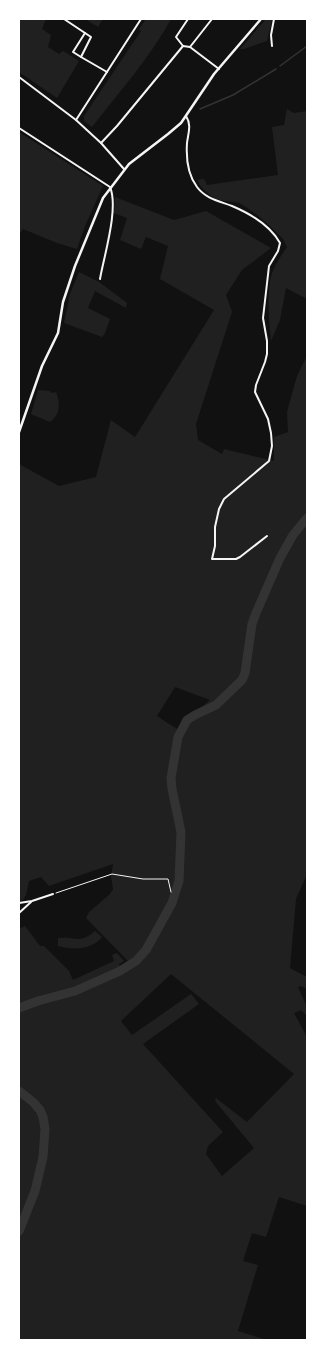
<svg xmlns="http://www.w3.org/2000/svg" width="326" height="1359" viewBox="0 0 326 1359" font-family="Manrope,sans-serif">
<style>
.green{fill:#202020;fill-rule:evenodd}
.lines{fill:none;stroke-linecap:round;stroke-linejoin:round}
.stream{stroke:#333;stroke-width:1.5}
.river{stroke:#333;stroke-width:9}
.path{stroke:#f5f5f5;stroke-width:1}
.minor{stroke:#f5f5f5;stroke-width:2}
.tertiary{stroke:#f5f5f5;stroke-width:2.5}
</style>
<rect width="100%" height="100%" fill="#111"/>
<g class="green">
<path d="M19,19h27l-4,10 9,6 -3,12 11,7 4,-3 16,10 -22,37 -38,-26z"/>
<path d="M85,19h18l-5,8z"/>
<path d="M146,19h25c-22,40 -52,73 -79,108l-8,-6v-5l57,-85 -2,-2z"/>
<path d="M266,19h6l-5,22 -23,8h-4z"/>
<path d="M287,109l7,4 13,-2v188l-21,-11 -6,32 -9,21c-2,-20 -4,-40 -1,-60 2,-12 10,-24 17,-34 -2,-3 -2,-6 -4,-8 -9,-10 -33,-31 -44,-36 -7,-2 -13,-1 -19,-3 -9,-3 -19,-11 -23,-20l7,-1 3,6 71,-10 -6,-48 12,-2z"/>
<path d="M19,132l84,54 -18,40 -8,23 -20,-6 -34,-14 -4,5z"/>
<path d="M115,197l59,23 32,-9 65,37 -29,22 -16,25 6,17 -36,112 2,16 24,14 2,-5 50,12v-24l14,-5 -1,-20 10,-36 10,-20v518l-11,25 -6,69 17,9v12l-6,-3 -3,1 9,20v9l-6,-6 -7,3 13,24v169l-28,-9 -13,40 -14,-4 -9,28 15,4 -20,66 29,9h-248v-411l6,-3 15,20h4l25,25 4,9 41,-19 -2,-6 5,-2 7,8 -5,3 1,2 8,-5 -42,-43 3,-6 21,-18 3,-5 -2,-12 2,-13 -64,22 -8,-9 -12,4 -3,14 -3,5 -4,1v-437l40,22 37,-9 15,-57 24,17 79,-127 -54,-31 8,-33 -22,-9 -5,12 -21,-9 7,-22 -13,-5zM175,687l35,13 -33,29 -20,-13zM171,974l123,100 -47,48 -31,-24 -1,3 39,47 -32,28 -16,-22 2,-8 15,-14 -80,-88 56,-40 -8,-10 -59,41 -11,-14z"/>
<path d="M79,272l20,10 28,21 -1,5 -31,-17 -7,17 22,11 -5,14 -3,4 -38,-14 6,-29z"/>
<path d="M38,390l12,1 1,2 5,-1c4,11 5,22 -6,30l-19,-8z"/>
<path d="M95,931l7,6c-10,13 -29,13 -44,9v-8c17,-3 19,8 37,-7z"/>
</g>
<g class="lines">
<g class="stream">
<path d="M280,66l27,-20"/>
<path d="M200,109l33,-14 43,-26"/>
</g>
<g class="river">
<path d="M19,1008l19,-7 37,-10 45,-20 16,-10 10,-11 26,-47 7,-22 2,-49 -9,-43 -1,-11 7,-41 9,-17 8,-5 21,-10 26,-25 3,-7 7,-49 4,-11 24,-55 13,-23 14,-17"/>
<path d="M19,1091l14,11 7,8 3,7 2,12 -2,28 -8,34 -16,40"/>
</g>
<path class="path" d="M56,893l56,-19 31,5h25l3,13"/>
<g class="minor">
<path d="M64,19l27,18 -10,20 26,15"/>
<path d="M183,46l7,1 29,22"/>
<path d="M183,46l-7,-9 12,-18"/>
<path d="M272,46l-1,-11 3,-16"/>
<path d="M190,47l22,-28"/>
<path d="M81,57l-8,-5 12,-19"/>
<path d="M19,77l57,43 25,23 23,26"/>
<path d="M186,116c6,9 2,18 1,27 -1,15 1,32 10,44 9,12 22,14 35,19 19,8 38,19 48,37l-2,8 -9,15 -6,52 4,23v13l-2,8 -9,23 -1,7 13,27 3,14 1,13 -3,15 -45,38 -5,10 -4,18v19l-3,13h24l4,-2 27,-21"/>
<path d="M76,120l65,-101"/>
<path d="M19,128l91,59c9,21 -6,69 -10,92"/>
<path d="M101,143l16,-17 66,-80"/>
<path d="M19,903l13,-2 21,-7"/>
<path d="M19,913l12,-11"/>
</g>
<path class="tertiary" d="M19,432l23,-66 16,-33 5,-31 12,-36 28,-68 26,-34 39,-30 13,-11 33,-49 47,-55"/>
</g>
<rect width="326" height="1359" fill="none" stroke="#ffffff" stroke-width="40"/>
</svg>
